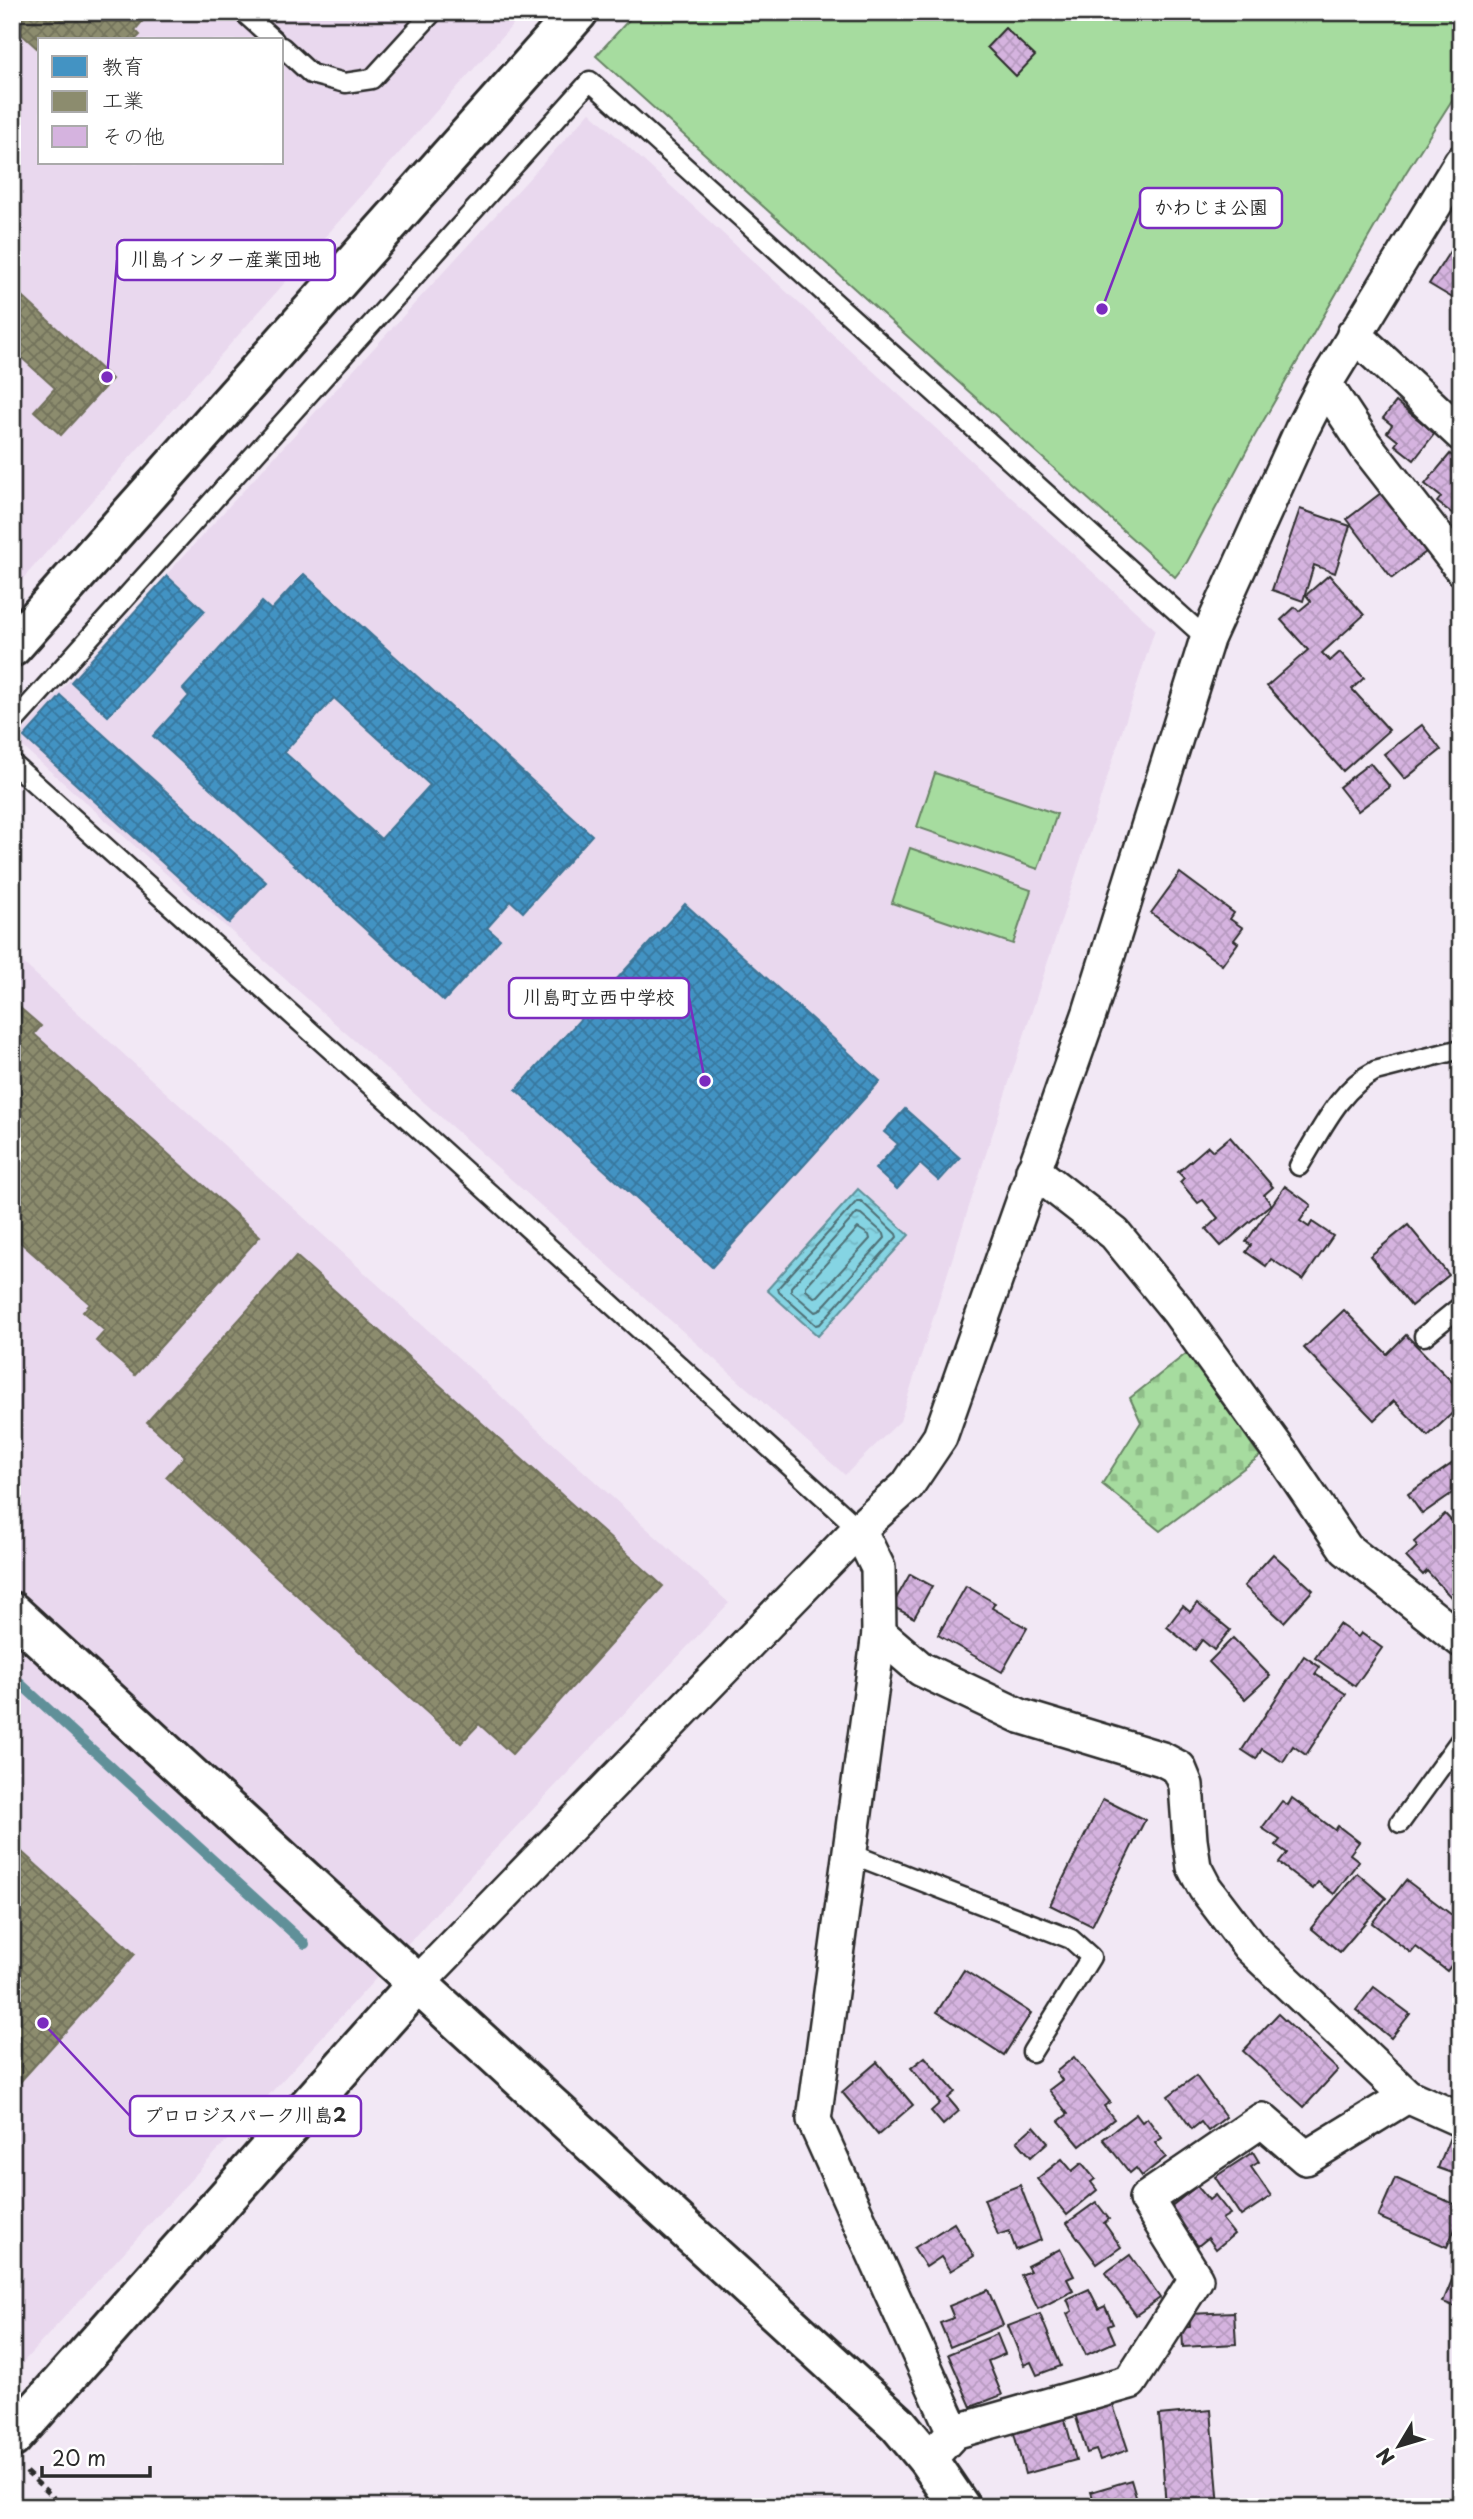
<svg xmlns="http://www.w3.org/2000/svg" width="1473" height="2519" viewBox="0 0 1473 2519" font-family="'Playpen Sans','Klee One',sans-serif">
<style>
.built{fill:#e9d8ee;fill-rule:evenodd}
.cemetery{fill:url(#cemetery-stones);stroke:#688465;stroke-width:2}
.park{fill:#a6dc9f;stroke:#688465;stroke-width:2}
.water{fill:url(#water-ripples);stroke:#619099;stroke-width:2}
.schools{fill:url(#schools-cross-hatch);stroke:#3c7495;stroke-width:2;fill-rule:evenodd}
.industry{fill:url(#industry-cross-hatch);stroke:#6f6f5a;stroke-width:2}
.lines{fill:none;stroke-linecap:round;stroke-linejoin:round}
.shore{stroke:#4f6f75;stroke-width:2}
.stream{stroke:#619099;stroke-width:10}
.building{fill:url(#building-cross-hatch);stroke:#2b2b2b;stroke-width:2}
.service-casing{stroke:#2b2b2b;stroke-width:23}
.minor-casing{stroke:#2b2b2b;stroke-width:38}
.tertiary-casing{stroke:#2b2b2b;stroke-width:44}
.path{stroke:#2b2b2b;stroke-width:4.5;stroke-dasharray:7 5;stroke-linecap:butt}
.service{stroke:#fff;stroke-width:18}
.minor{stroke:#fff;stroke-width:33}
.tertiary{stroke:#fff;stroke-width:38}
.leader{fill:none;stroke:#7b2cbf;stroke-width:2.5}
.callout-dot{fill:#7b2cbf;stroke:#fff;stroke-width:2.5}
.callout{fill:#fff;stroke:#7b2cbf;stroke-width:2.5}
.callout-label{font-size:19px;text-anchor:middle;font-weight:bold;fill:#2b2b2b}
</style>
<defs>
<pattern id="cemetery-stones" width="16" height="16" patternUnits="userSpaceOnUse" patternTransform="scale(1.75)"><rect width="16" height="16" fill="#a6dc9f"/><path d="M2 7V4a2 2 0 0 1 4 0v3zM10 15v-3a2 2 0 0 1 4 0v3z" fill="#8fbd89"/></pattern>
<pattern id="water-ripples" width="26" height="14" patternUnits="userSpaceOnUse" patternTransform="scale(1.75)"><rect width="26" height="14" fill="#85d4e3"/><path d="M2 4q2-2 4 0t4 0M15 11q2-2 4 0t4 0" fill="none" stroke="#73b6c3"/></pattern>
<pattern id="schools-cross-hatch" width="8" height="8" patternUnits="userSpaceOnUse" patternTransform="scale(1.75)"><rect width="8" height="8" fill="#4393c3"/><path d="M0 0l8 8M0 8l8-8" fill="none" stroke="#38789f"/></pattern>
<pattern id="industry-cross-hatch" width="8" height="8" patternUnits="userSpaceOnUse" patternTransform="scale(1.75)"><rect width="8" height="8" fill="#8c8c6e"/><path d="M0 0l8 8M0 8l8-8" fill="none" stroke="#73735b"/></pattern>
<pattern id="building-cross-hatch" width="8" height="8" patternUnits="userSpaceOnUse" patternTransform="scale(1.75)"><rect width="8" height="8" fill="#d5b3df"/><path d="M0 0l8 8M0 8l8-8" fill="none" stroke="#b79ac0"/></pattern>
</defs>
<rect width="100%" height="100%" fill="#f2e8f5"/>
<filter id="ink" filterUnits="userSpaceOnUse"><feTurbulence type="fractalNoise" baseFrequency=".0143" numOctaves="2"/><feDisplacementMap in="SourceGraphic" scale="14" xChannelSelector="R" yChannelSelector="G"/><feConvolveMatrix kernelMatrix="1 2 1 2 8 2 1 2 1" color-interpolation-filters="sRGB"/></filter>
<g filter="url(#ink)">
<g class="built">
<path d="M12,12h512l-512,579zM40,40h242v123h-242z"/>
<path d="M590,112l565,517 -255,792 -55,54 -830,-735z"/>
<path d="M12,953l717,650 -246,259 -471,512z"/>
</g>
<path class="cemetery" d="M1187,1353l73,103 -100,75 -58,-47 39,-62 -11,-24z"/>
<g class="park">
<path d="M636,12h825v74l-56,88 -155,270 -63,118 -12,15 -579,-521z"/>
<path d="M935,773l122,41 -19,55 -121,-42z"/>
<path d="M910,848l121,42 -18,54 -121,-41z"/>
</g>
<path class="water" d="M858,1189l51,46 -91,101 -51,-46z"/>
<g class="schools">
<path d="M304,574l288,261 -69,77 -12,-11 -24,27 13,11 -56,62 -291,-265 36,-40 -6,-7 79,-87 9,8zM334,698l96,87 -49,54 -97,-87z"/>
<path d="M167,576l38,35 -97,105 -37,-34z"/>
<path d="M61,696l205,186 -37,41 -205,-186z"/>
<path d="M685,904l195,177 -168,186 -196,-177z"/>
<path d="M905,1109l55,49 -21,23 -19,-17 -23,25 -22,-20 23,-25 -14,-12z"/>
</g>
<g class="industry">
<path d="M23,12h115l7,6 -10,12 5,5 -5,5h-95v11l-22,-20 5,-6 -7,-5z"/>
<path d="M12,287l100,92 -51,56 -27,-24 21,-23 -43,-39z"/>
<path d="M12,1001l29,25 -7,8 226,202 -125,139 -39,-34 9,-10 -22,-19 7,-8 -78,-69z"/>
<path d="M296,1256l367,330 -151,168 -33,-30 -18,19 -295,-266 19,-21 -38,-34z"/>
<path d="M12,1843l123,111 -123,137z"/>
</g>
<g class="lines">
<g class="shore">
<path d="M857,1201h4l35,33 1,3 -77,87 -4,1 -37,-33 -1,-4z"/>
<path d="M857,1213l4,1 23,20 1,4 -66,73 -4,1 -24,-21v-4z"/>
<path d="M858,1228l11,7 1,4 -52,57 -4,1 -8,-7v-4z"/>
</g>
<path class="stream" d="M12,1676l293,268"/>
</g>
<g class="building">
<path d="M1005,28l30,28 -19,20 -29,-29z"/>
<path d="M1461,234v69l-32,-19z"/>
<path d="M1396,402l39,31 -21,27 -19,-15 3,-4 -11,-9 5,-7 -9,-7z"/>
<path d="M1450,454l11,9v42l-8,9 -16,-12 4,-5 -16,-13z"/>
<path d="M1381,493l45,59 -34,26 -45,-59z"/>
<path d="M1300,509l50,17 -15,47 -21,-8 -11,36 -31,-11z"/>
<path d="M1329,575l35,40 -42,38 8,8 10,-9 24,26 -12,11 37,41 -46,41 -76,-85 41,-36 -27,-30 14,-13 4,4 12,-10 -5,-6z"/>
<path d="M1422,725l19,25 -36,29 -21,-25z"/>
<path d="M1370,763l20,24 -32,24 -19,-24z"/>
<path d="M1180,873l54,40 -4,6 13,9 -9,12 4,3 -16,22 -71,-52z"/>
<path d="M1230,1137l43,50 -9,8 7,9 -50,42 -15,-17 12,-11 -15,-18 -5,3 -18,-21 4,-4 -6,-6 30,-26 5,5z"/>
<path d="M1285,1186l26,19 -11,16 9,6 3,-5 21,14 -30,44 -32,-21 -5,7 -20,-14 5,-7 -5,-3z"/>
<path d="M1408,1225l41,50 -38,31 -41,-50z"/>
<path d="M1344,1310l43,44 19,-19 55,56v14l-33,31 -34,-35 -20,19 -70,-72z"/>
<path d="M1453,1463l8,12v12l-39,27 -14,-20z"/>
<path d="M1445,1514l16,17 -1,76 -33,-36 -4,4 -17,-18 11,-10 -3,-5z"/>
<path d="M1273,1554l40,36 -29,32 -40,-36z"/>
<path d="M910,1574l22,12 -18,32 -22,-12z"/>
<path d="M966,1586l29,17 -3,5 35,20 -25,44 -64,-37z"/>
<path d="M1197,1603l33,27 -16,20 -12,-10 -7,10 -28,-23 16,-21 7,6z"/>
<path d="M1339,1624l19,13 3,-4 21,15 -27,38 -40,-28z"/>
<path d="M1233,1638l37,38 -25,23 -36,-37z"/>
<path d="M1304,1656l16,11 -5,7 31,20 -40,61 -13,-9 -10,16 -21,-13 -6,10 -14,-9z"/>
<path d="M1292,1798l43,32 3,-4 21,16 -9,12 9,7 -25,33 -16,-12 -5,7 -34,-26 8,-10 -11,-8 4,-5 -18,-12 20,-27 6,4z"/>
<path d="M1103,1799l42,21 -53,106 -42,-21z"/>
<path d="M1357,1873l29,25 -46,54 -29,-24z"/>
<path d="M1406,1880l55,42v32l-14,17 -31,-24 -5,6 -39,-30z"/>
<path d="M964,1970l67,43 -27,42 -67,-43z"/>
<path d="M1374,1987l36,27 -19,24 -35,-28z"/>
<path d="M1278,2014l60,56 -34,37 -61,-56z"/>
<path d="M925,2057l30,35 -7,6 11,13 -16,14 -12,-14 9,-8 -29,-35z"/>
<path d="M1074,2057l36,45 -6,4 10,13 -34,27 -21,-25 9,-7 -19,-24 13,-10 -6,-8z"/>
<path d="M877,2062l36,43 -35,30 -36,-43z"/>
<path d="M1196,2076l30,41 -18,14 -7,-9 -9,7 -24,-33z"/>
<path d="M1136,2114l6,8 5,-4 15,20 -7,5 11,14 -24,19 -6,-8 -6,5 -27,-34z"/>
<path d="M1034,2126l14,16 -17,15 -14,-16z"/>
<path d="M1452,2132l9,4v40l-23,-8z"/>
<path d="M1253,2152l6,10 -8,5 20,29 -30,20 -26,-39z"/>
<path d="M1062,2159l10,12 10,-8 13,16 -4,3 6,8 -30,25 -30,-36z"/>
<path d="M1395,2178l66,29v9l-14,31 -69,-30z"/>
<path d="M1020,2185l21,55 -25,10 -7,-19 -11,4 -14,-36z"/>
<path d="M1197,2186l12,14 6,-5 15,19 -8,5 12,15 -18,15 -8,-11 -10,8 -29,-38z"/>
<path d="M1096,2202l13,17 -5,4 17,24 -24,17 -30,-41z"/>
<path d="M954,2223l20,33 -24,15 -9,-14 -15,10 -12,-19z"/>
<path d="M1060,2249l14,27 -7,3 6,12 -35,18 -17,-34 9,-4 -3,-5z"/>
<path d="M1130,2255l30,43 -24,17 -31,-42z"/>
<path d="M1461,2258v51l-18,-7z"/>
<path d="M1089,2289l10,20 6,-3 8,18 -5,2 7,16 -29,13 -19,-41 5,-3 -5,-12z"/>
<path d="M988,2290l15,35 -53,22 -10,-24 14,-5 -5,-12z"/>
<path d="M1234,2312l2,32 -53,3 -1,-19 8,-1 -1,-13z"/>
<path d="M1040,2314l21,52 -24,9 -6,-13 -7,3 -16,-39z"/>
<path d="M997,2334l8,20 -17,7 14,34 -31,12 -23,-53z"/>
<path d="M1112,2402l16,48 -28,10 -4,-10 -9,3 -12,-39z"/>
<path d="M1211,2410l8,97h-53l-7,-92z"/>
<path d="M1064,2416l12,44 -51,14 -12,-44z"/>
<path d="M1131,2480l8,27h-43l-5,-15z"/>
</g>
<g class="lines">
<g class="service-casing">
<g id="service">
<path d="M243,12l31,28"/>
<path d="M282,47l29,27 34,9 27,-4 61,-67"/>
<path d="M12,724l578,-643 617,558"/>
<path d="M12,763l378,340 469,426"/>
<path d="M1299,1166c21,-33 40,-77 76,-95l86,-22"/>
<path d="M1424,1336l37,-30"/>
<path d="M1400,1823l61,-84"/>
<path d="M849,1853l222,86 20,18 -59,95"/>
</g>
</g>
<g class="minor-casing">
<g id="minor">
<path d="M1354,334l107,100"/>
<path d="M1325,384l41,62 95,122"/>
<path d="M1033,1170l82,64 63,77 105,145 63,93 115,91"/>
<path d="M859,1529l19,39 1,65 -65,487 140,312 -26,28"/>
<path d="M879,1633l42,36 99,47 142,43 17,9 7,17 4,55 4,27 11,21 44,58 158,150 54,24"/>
<path d="M417,1984l442,-455 48,-43 33,-49 150,-425 117,-373 94,-208 24,-47 136,-222"/>
<path d="M954,2432l176,-50 66,-103 -50,-80 116,-79 44,38 101,-62"/>
</g>
</g>
<g class="tertiary-casing">
<g id="tertiary">
<path d="M12,647l566,-635"/>
<path d="M12,1612l886,812 30,36 32,47"/>
<path d="M12,2438l405,-454"/>
</g>
</g>
<path class="path" d="M26,2472l38,35"/>
<use href="#service" class="service"/>
<use href="#minor" class="minor"/>
<use href="#tertiary" class="tertiary"/>
</g>
</g>
<path class="leader" d="M1102 309L1140 208M107 377L117 260M705 1081L689 998M43 2023L130 2116"/>
<g class="callout-dot">
<circle cx="1102" cy="309" r="7"/>
<circle cx="107" cy="377" r="7"/>
<circle cx="705" cy="1081" r="7"/>
<circle cx="43" cy="2023" r="7"/>
</g>
<g class="callout">
<rect x="1140" y="188" width="142" height="40" rx="7"/>
<rect x="117" y="240" width="218" height="40" rx="7"/>
<rect x="509" y="978" width="180" height="40" rx="7"/>
<rect x="130" y="2096" width="231" height="40" rx="7"/>
</g>
<g class="callout-label">
<text x="1211" y="214">かわじま公園</text>
<text x="226" y="266">川島インター産業団地</text>
<text x="599" y="1004">川島町立西中学校</text>
<text x="245" y="2122">プロロジスパーク川島2</text>
</g>
<rect width="1473" height="2519" fill="none" stroke="#fff" stroke-width="42"/>
<rect x="21" y="21" width="1431" height="2477" fill="none" stroke="#2b2b2b" stroke-width="2.5" filter="url(#ink)"/>
<rect x="38" y="38" width="245" height="126" fill="#ffffff" stroke="#aaaaaa" stroke-width="2"/>
<rect x="52" y="56" width="35" height="21" fill="#4393c3" stroke="#aaaaaa" stroke-width="2"/>
<text x="102" y="74" font-size="21" fill="#2b2b2b">教育</text>
<rect x="52" y="91" width="35" height="21" fill="#8c8c6e" stroke="#aaaaaa" stroke-width="2"/>
<text x="102" y="108" font-size="21" fill="#2b2b2b">工業</text>
<rect x="52" y="126" width="35" height="21" fill="#d5b3df" stroke="#aaaaaa" stroke-width="2"/>
<text x="102" y="144" font-size="21" fill="#2b2b2b">その他</text>
<g transform="translate(1399 2446) rotate(232)" stroke="#ffffff" stroke-width="5" paint-order="stroke">
<path d="M0-5L12 26L0 18L-12 26Z" fill="#2b2b2b"/>
<text y="-10" font-size="19" font-weight="bold" text-anchor="middle" fill="#2b2b2b">N</text>
</g>
<path d="M42 2466v10h108v-10" fill="none" stroke="#2b2b2b" stroke-width="3.5"/>
<text x="52" y="2466" font-size="21" fill="#2b2b2b" stroke="#ffffff" stroke-width="5" paint-order="stroke">20 m</text>
</svg>
